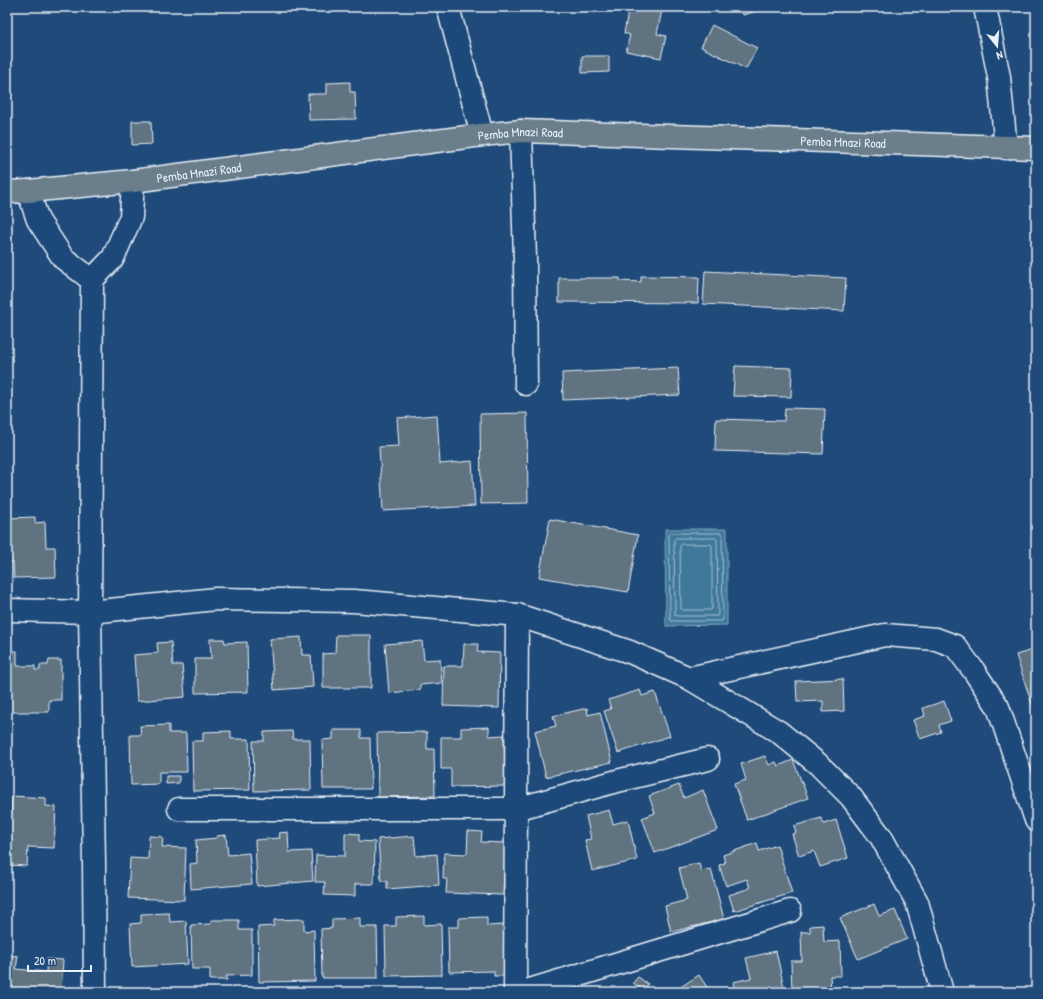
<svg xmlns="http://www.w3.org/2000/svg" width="1043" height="999" viewBox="0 0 1043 999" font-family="'Patrick Hand',sans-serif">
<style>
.water{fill:#407899;stroke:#83a8bf}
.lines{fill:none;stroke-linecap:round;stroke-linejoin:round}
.shore{stroke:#a5c1d2;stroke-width:1}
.building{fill:#607381;stroke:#e8f1f8}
.minor-casing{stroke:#e8f1f8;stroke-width:25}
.major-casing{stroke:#e8f1f8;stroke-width:25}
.minor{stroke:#1f4a7a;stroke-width:22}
.major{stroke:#6b7e8b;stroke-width:22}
.labels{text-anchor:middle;stroke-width:4;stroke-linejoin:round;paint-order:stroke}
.street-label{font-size:13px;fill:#e8f1f8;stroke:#1f4a7a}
</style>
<rect width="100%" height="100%" fill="#1f4a7a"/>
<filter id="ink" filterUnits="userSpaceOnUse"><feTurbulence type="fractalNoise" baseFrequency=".025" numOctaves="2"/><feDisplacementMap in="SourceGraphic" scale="8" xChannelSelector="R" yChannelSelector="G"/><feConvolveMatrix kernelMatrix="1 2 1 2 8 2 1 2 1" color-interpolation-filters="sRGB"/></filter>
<g filter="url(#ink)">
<path class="water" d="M665,529h62v96l-61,1z"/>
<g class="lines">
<g class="shore">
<path d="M671,533h50l1,1 1,85 -1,2h-50l-2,-1 -1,-85z"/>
<path d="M676,538h40l1,1 1,75 -1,2h-40l-2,-1 -1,-75z"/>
<path d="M682,544h28l2,1v63l-1,2h-28l-2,-1 -1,-63z"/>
</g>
</g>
<g class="building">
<path d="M629,7h18l15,3 -5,24 9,2 -5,22 -35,-7 4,-16 -6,-2z"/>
<path d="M741,7h29l-27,8z"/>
<path d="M712,25l45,23 -11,21 -45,-22z"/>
<path d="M582,56h27v16l-27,1z"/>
<path d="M350,82v10h5l1,27 -47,1 -1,-26h19v-11z"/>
<path d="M132,121h19l1,23 -20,1z"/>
<path d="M705,271l141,7 -2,33 -141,-7z"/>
<path d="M641,276l58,1 -1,26 -139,-1v-24h61v3l21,1z"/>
<path d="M735,366l57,2 -1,29 -58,-1z"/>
<path d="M678,368l2,27 -117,5 -1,-27z"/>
<path d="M785,408l40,1 -2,45 -108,-3 1,-32 68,2z"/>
<path d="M527,413l1,90 -47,1 -1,-90z"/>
<path d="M437,415l3,49 32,-3 3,45 -92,5 -4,-64 20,-1 -2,-28z"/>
<path d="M35,517v6l10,-1 1,25h9l1,30 -42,1 -1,-16 -6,1v-45z"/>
<path d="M550,519l88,16 -10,57 -89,-15z"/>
<path d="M336,635h35v53h-48v-34l12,-1z"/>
<path d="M301,637l1,18h9l2,32 -39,3 -4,-51z"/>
<path d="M210,639h14l1,4 22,-1 1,50 -53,1v-34h16z"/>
<path d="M422,641l2,19 16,-1 2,24 -22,2v5l-31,3 -4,-49z"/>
<path d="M171,642l2,23h9l3,32 -48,4 -3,-46 24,-2 -1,-10z"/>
<path d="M464,644h14l-1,8 23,1 -1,55 -56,-2 1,-40h19z"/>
<path d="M1036,649v68l-20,-62z"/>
<path d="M7,651h10v15h18v4h5v-5h8l1,-5h12v40h-12v12h-42z"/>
<path d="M843,679l1,32 -21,1v-11l-26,1 -1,-21z"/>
<path d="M640,690l2,6 13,-4 15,44 -52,17 -14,-42 7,-2 -3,-9z"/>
<path d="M944,701l7,20 -12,4 2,7 -21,7 -7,-19 12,-4 -2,-8z"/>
<path d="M587,708l1,7 12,-3 12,50 -66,15 -11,-46 21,-5 -3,-10z"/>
<path d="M169,725v8h17l1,39h-28v12l-28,1 -1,-50h11l-1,-9z"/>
<path d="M489,727v9l15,-1 1,51 -54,1v-18h-10v-32h20v-9z"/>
<path d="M333,730h28v8h9l1,51h-48l-1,-49 11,-1z"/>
<path d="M231,731v8h18l1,51 -57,1 -1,-50h11v-9z"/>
<path d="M292,731l1,8h17l1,51 -57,1 -1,-50h11v-9z"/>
<path d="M427,732v17h7l1,47 -57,1 -1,-64z"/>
<path d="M765,756l4,9 7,-3 2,4 15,-6 15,38 -61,22 -13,-36 12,-4 -5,-16z"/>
<path d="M166,776h13v7l-13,1z"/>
<path d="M679,785l5,13 19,-8 15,40 -63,23 -13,-35 13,-5 -6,-17z"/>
<path d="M12,796l34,2v8l10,1 -2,41 -26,-1 -1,19 -20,-1v-49h4z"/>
<path d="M609,810l4,14 15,-4 9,40 -45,11 -7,-31 6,-1 -5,-23z"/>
<path d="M821,818l3,6 12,-4 12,38 -28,9 -6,-16 -15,5 -7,-22 4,-1 -2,-7z"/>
<path d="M468,831l14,1 -1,10 24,1 -2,52 -57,-2 1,-14h-4l1,-26 23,1z"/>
<path d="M288,832l1,20 22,-1 2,30 -56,5 -2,-46 25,-2 -1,-5z"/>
<path d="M345,833l14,1v7l16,1 -1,42h-19v12l-31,-1 1,-13h-10l1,-27 29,1z"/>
<path d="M226,835l2,20 21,-2 3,31 -61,5 -1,-25 7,-1 -1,-23 21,-2v-2z"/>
<path d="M149,836l14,1 -1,10 24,1 -2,52 -56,-2 2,-40 18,1z"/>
<path d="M414,836l2,20 21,-2 2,31 -52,4v-8h-6l-3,-42z"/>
<path d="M757,843l2,8 18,-6 15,48 -58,18 -5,-16 21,-7 -3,-9 -21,7 -7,-21 6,-2 -2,-8z"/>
<path d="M699,863l2,8 10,-2 13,50 -53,13 -6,-26 22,-6 -8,-32z"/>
<path d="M874,904l5,12 16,-6 12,29 -49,20 -18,-41z"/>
<path d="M169,913l1,9 16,-1 2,43 -56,3 -2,-43 11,-1v-9z"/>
<path d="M424,916v9l17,-1 1,51 -56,1 -1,-50h11v-9z"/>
<path d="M487,917v9l18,-1v51h-11v-5l-45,1 -1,-45h11v-9z"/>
<path d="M360,918v9h17l1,51h-56l-1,-49 11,-1v-9z"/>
<path d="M304,919v12l10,-1 1,51 -56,1 -1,-55 16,-1v-6z"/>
<path d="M211,920h28v10h13v45l-26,1 1,4h-17v-11h-18l-1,-44 20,-1z"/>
<path d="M823,925l1,17 16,-1 1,35h-11l1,14 -39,2 -1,-31h11l-1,-29h9v-6z"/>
<path d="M776,951l9,41h-50l-2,-10 18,-4 -5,-20z"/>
<path d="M7,955l11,1 -2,13 30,3 1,-13 16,1 -2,32h-54z"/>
<path d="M699,975l11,17h-37z"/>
<path d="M638,977l10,7 -5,6 -10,-7z"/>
<path d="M660,989v3h-12z"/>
</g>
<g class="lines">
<g class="minor-casing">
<g id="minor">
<path d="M448,7l34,128"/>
<path d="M985,7l14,70 7,71"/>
<path d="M521,131l4,128 1,125"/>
<path d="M28,191l10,29 25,38 29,22"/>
<path d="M7,610l83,2 126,-13 138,2 163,14 113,37 59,26 90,54 39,32 33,33 30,40 36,65 25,90"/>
<path d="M689,678l196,-43 51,4 19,7 19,25 24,36 38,113"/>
<path d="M179,809h337l101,-28 91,-22"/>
<path d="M95,992l-1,-129 -4,-251 2,-332 21,-22 18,-41 2,-36"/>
<path d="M515,992l2,-377"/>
<path d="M523,992l267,-81"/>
</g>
</g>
<g class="major-casing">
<g id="major">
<path id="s1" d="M7,192l21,-1 105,-10 349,-46 39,-4 515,17"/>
</g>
</g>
<use href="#minor" class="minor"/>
<use href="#major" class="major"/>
</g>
</g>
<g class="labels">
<g class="street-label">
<text dy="5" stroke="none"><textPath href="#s1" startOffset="517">Pemba Mnazi Road</textPath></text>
<text dy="5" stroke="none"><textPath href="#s1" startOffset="840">Pemba Mnazi Road</textPath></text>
<text dy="5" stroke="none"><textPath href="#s1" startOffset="193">Pemba Mnazi Road</textPath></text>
</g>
</g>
<rect width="1043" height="999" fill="none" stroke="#1f4a7a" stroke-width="24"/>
<rect x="12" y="12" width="1019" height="975" fill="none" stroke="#e8f1f8" stroke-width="1.5" filter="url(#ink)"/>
<g transform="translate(997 46) rotate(163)" stroke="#1f4a7a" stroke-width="3" paint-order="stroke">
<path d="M0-3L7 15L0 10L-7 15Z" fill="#e8f1f8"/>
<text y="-6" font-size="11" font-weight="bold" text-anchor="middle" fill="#e8f1f8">N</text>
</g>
<path d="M28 965v6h63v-6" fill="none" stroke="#e8f1f8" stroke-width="2"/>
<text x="34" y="965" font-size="12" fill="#e8f1f8" stroke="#1f4a7a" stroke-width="3" paint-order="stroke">20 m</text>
</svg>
